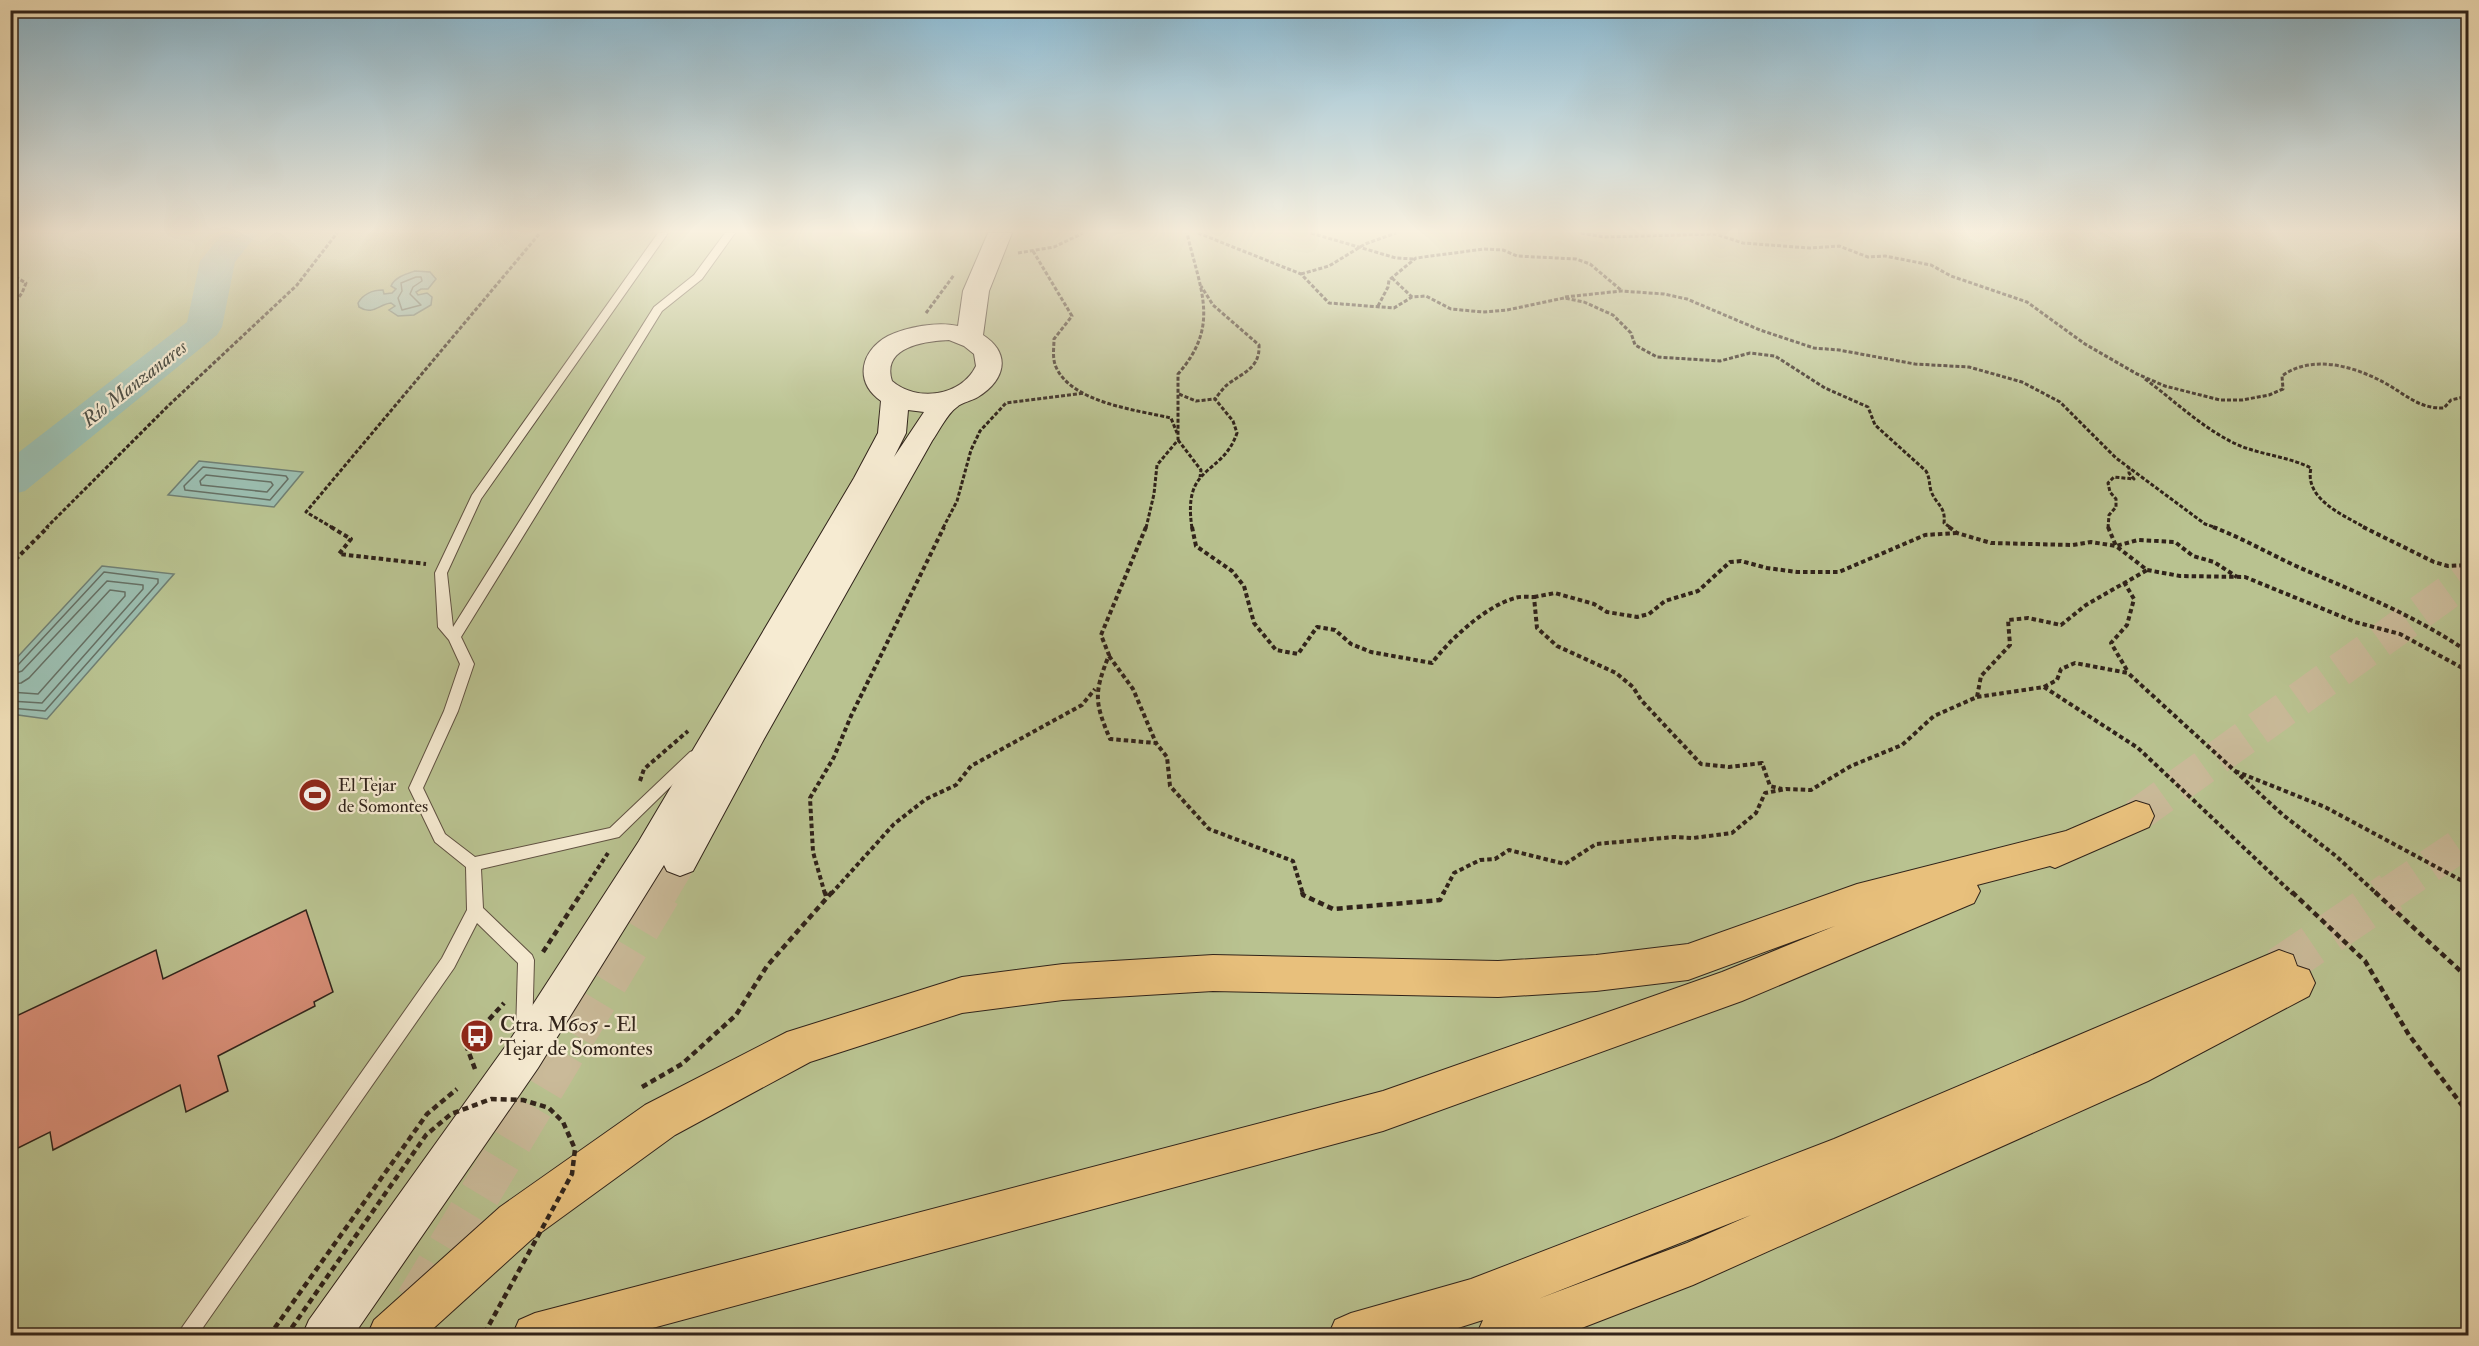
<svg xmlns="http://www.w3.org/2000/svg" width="2479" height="1346" viewBox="0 0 2479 1346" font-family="'IM FELL Double Pica',serif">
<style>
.green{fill:#b9c290;stroke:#747255;stroke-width:1.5}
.water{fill:#9bbdaf;stroke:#707f73;stroke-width:1.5}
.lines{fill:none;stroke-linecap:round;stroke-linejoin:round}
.shore{stroke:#667064;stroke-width:1.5}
.river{fill:#9bbdaf;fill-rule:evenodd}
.building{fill:#d78d76;stroke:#30231a;stroke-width:1.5}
.secondary-tunnel-far1{stroke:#caba99;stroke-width:34;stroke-dasharray:34 16;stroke-linecap:butt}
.secondary-tunnel{stroke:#caba99;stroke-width:41;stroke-dasharray:41 21;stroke-linecap:butt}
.highway-tunnel-far1{stroke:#caba99;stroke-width:34;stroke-dasharray:34 16;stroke-linecap:butt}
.highway-tunnel{stroke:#caba99;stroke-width:41;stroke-dasharray:41 21;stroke-linecap:butt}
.lane-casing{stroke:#605242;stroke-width:2}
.secondary-casing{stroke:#30231a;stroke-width:2}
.highway-casing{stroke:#30231a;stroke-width:2}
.path-far2{stroke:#30231a;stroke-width:3;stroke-dasharray:4 2;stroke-linecap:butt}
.path-far1{stroke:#30231a;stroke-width:4;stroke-dasharray:4.5 3;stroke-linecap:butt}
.path{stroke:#30231a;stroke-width:4.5;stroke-dasharray:6 4;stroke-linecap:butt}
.lane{fill:#f6ebd2;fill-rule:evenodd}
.secondary{fill:#f6ebd2;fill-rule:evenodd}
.highway{fill:#e8c07c;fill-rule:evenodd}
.path-bridge{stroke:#30231a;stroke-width:4.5;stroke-dasharray:6 4;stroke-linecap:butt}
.labels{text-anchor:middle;stroke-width:4.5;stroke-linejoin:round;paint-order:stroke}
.poi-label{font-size:18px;fill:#30231a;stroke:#f6ebd2;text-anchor:start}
.water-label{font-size:20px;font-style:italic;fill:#505147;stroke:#f6ebd2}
.near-poi-label{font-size:21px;fill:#30231a;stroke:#f6ebd2;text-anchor:start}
</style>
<rect width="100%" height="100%" fill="#f1e0b9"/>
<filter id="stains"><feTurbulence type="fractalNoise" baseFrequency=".00333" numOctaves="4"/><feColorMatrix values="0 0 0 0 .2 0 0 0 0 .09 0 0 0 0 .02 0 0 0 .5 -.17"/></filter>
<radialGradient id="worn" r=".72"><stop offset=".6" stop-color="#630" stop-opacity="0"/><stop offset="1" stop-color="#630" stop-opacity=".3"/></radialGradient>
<path class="green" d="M10,233h2458v1102h-2457z"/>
<g class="water">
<path d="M415,271l15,1 6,7 -8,10h-7l-5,3 2,3 9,-2 5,4 -1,8 -17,10 -16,1 -9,-6 6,-4 -4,-3c-12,1 -18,13 -32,4l-1,-4c5,-9 15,-13 25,-13l1,4 8,-1 4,-4 -5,-3c4,-9 15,-12 24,-15z"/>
<path d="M199,461l104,11 -29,35 -106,-12z"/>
<path d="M102,566l72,8 -127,145 -36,-5v-50z"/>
</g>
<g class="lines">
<g class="shore">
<path d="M416,277h5l1,4 -9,6 -3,7 11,11 -19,5 -4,-12 4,-7 -1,-8z"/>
<path d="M203,467l83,9 2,3 -18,21 -85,-10 -1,-4z"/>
<path d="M206,475l65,7 2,3 -6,7 -66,-7 -1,-4z"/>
<path d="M10,668l7,-2 87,-94 54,7v4l-113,128 -35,-3"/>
<path d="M10,675l12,-4 85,-90 36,4v4l-101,114 -32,-2"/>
<path d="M10,684l11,-1 8,-5 81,-88 15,2v4l-87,98 -28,-2"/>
</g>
<path class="river" d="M223,233h35l-23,29 -13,65 -5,8 -192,156 -15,4v-36l177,-137 13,-61z"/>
</g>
<path class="building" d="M306,910l27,82 -19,10 1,4 -97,50 10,35 -42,21 -6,-27 -127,65 -3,-18 -40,20v-133l146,-69 7,29z"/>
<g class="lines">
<path class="secondary-tunnel-far1" d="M660,894l20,-34"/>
<path class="secondary-tunnel" d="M416,1301l245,-409"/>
<g class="highway-tunnel-far1">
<path d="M2136,816l332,-238"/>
<path d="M2388,894l80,-54"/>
</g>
<path class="highway-tunnel" d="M2279,968l112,-76"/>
<g class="lane-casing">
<path id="lane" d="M658,233h10l-187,266 -34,74 6,54 201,-320 40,-32 31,-42h10l-33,46 -40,32 -201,326 13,27 -16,47 -35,77 22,46 30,23 135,-29 80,-76 5,-2 5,2 2,4 -83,81 -138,32 2,39 49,47 2,5 -2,74 -2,5 -6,3 -6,-3 -2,-5 2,-71 -41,-40 -23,45 -257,368h-21l266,-378 25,-48 -1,-43 -31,-25 -26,-54 35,-77 16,-47 -11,-24 -11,-13 -3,-54 37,-78z"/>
</g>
<g class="secondary-casing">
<path id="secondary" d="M988,233h24l-23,58 -6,44c29,19 22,45 -5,62 -6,4 -16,5 -21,10 -10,7 -18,24 -25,34l-168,298 -71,132 -13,5 -13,-5 -3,-6 -126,203 -185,268h-51l7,-16 201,-280 129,-199 215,-363 24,-45 3,-32c-27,-19 -21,-50 7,-65 19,-9 49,-15 70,-10l5,-35zM949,340l15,6 10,8 2,12c-15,31 -60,36 -84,15 -11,-34 33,-40 57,-41zM908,410l16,2 -30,45 12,-24z"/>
</g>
<g class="highway-casing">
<g id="highway">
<path d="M2136,801l13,4 5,11 -5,11 -94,41 -5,-2 -73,19 3,6 -6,12 -232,98 -359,130 -760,205h-111l7,-16 16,-7 848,-222 339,-119 113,-46 -147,54 -92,11 -98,6 -285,-6 -150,9 -101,13 -152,49 -135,73 -143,104 -107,97h-58l7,-16 126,-113 145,-102 142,-73 175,-55 101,-13 150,-9 285,6 98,-6 92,-11 169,-60 209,-53z"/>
<path d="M2279,950l14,5 4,11 12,4 6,13 -6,13 -161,85 -455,204 -132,51h-85l7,-16 -50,16h-105l7,-16 16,-7 120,-34 363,-140zM1751,1215l-64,28 -149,56z"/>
</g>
</g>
<g class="path-far2">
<path d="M1198,233l103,41 28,29 65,5 18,-11 14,-1 25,13 32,3 24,-2 57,-12 20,4 29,13 18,18 4,12 22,12 63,4 30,-8 25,3 50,32 43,19 7,18 51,46c4,7 3,13 5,20 5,14 15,15 13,32l7,5"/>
<path d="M1311,233l85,25 19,1"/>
<path d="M1581,233l23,4 111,-3 28,9 67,5 29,-2 29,11 17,-1 46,9 20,11 76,26 58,42 52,30 28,12 55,14h22l27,-5 14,-6 -1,-13c30,-22 72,-10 103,7 20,11 34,26 59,25l7,-8 17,-4"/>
<path d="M1033,251l39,65 -18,23c0,9 -2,19 2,28 16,36 81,43 115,51l6,15"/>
<path d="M1018,253l36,-6 29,-14"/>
<path d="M10,274l16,9 -4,10 -12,16"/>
<path d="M1301,274l28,-8 36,-22 31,-11"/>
<path d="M1392,278l20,19"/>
<path d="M1565,297l56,-6 43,3 23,5 73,31 54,18 25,2 76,14 54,3 53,15 38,20 56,56 89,66 12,4"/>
<path d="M1378,306l10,-19 1,-7 27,-22 68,-9 19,1 14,6 59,3 14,5 31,26"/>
<path d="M926,313l28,-38"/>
<path d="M2145,379c30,22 57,49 91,65 24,11 51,12 75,24 -7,31 32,47 55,60"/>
<path d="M1179,394l17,7 19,-2"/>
<path d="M1178,440l23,30 -1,7"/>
<path d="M46,528l122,-122 129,-121 40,-52"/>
<path d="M333,528l-27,-16 234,-279"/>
<path d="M943,528l14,-27 14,-51 9,-19 26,-28 78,-10"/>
<path d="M1146,528l8,-34 3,-29 21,-25v-66c43,-49 22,-84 9,-141"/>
<path d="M1192,528c-10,-65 30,-51 45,-95l-4,-12 -18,-22c4,-5 8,-11 13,-15 16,-12 32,-16 31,-39l-46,-40 -12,-19"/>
<path d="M2108,528l1,-13 7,-8v-8l-6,-7 -2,-9 6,-6 20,2 -5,-6v-5"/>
</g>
<g class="path-far1">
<path d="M331,527l20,12 -12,15 87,10"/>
<path d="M1146,527l-45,108 8,20c-15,38 -15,46 1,84l46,4 11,14 3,29 39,43 84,32 10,33"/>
<path d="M1192,527l4,19 36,25 12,15 10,37 22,27 22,4 19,-27 18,3 16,14 20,8 61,11c18,-24 54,-57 83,-65 6,-2 13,-1 19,-1l3,31 20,18 59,27 17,14 8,13 60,64 28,3 33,-4 8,23 12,3"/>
<path d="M1949,527l8,6 34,10 82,2 18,-3 25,4 22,-6 37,2 18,14 21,6 23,15"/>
<path d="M2108,527l8,19 31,24 33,6 65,1 110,45 45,12 68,37"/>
<path d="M2213,527c29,11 55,26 83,39 59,26 119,49 172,86"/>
<path d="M2363,527l71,35 14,4 20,-1"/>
<path d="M10,565l38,-38"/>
<path d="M2124,582l10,17 -7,26 -16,18 17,29"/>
<path d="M1534,597l21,-4 39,11 13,8 30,5 12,-3 16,-13 33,-10 32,-29 11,-1 26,7 30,4h42l86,-37 31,-2"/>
<path d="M1109,656l24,33 23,54"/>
<path d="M2044,687l13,-7 4,-11 14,-6 53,10 155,142 53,41 41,38"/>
<path d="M1977,697l67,-10 94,61 155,146"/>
<path d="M2235,771l90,36 143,77"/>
<path d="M640,781l4,-12 44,-38"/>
<path d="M581,894l27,-41"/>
<path d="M825,894l-12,-42 -3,-54 24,-41 17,-41 93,-189"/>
<path d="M831,894l63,-70 32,-25 30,-14 15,-19 111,-61 13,-16"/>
<path d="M1443,894l11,-21 26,-13 15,-1 14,-9 56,14 31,-20 78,-7 19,1 39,-5 24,-20 9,-20 21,-4 25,1 40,-24 51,-21 32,-29 43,-19 4,-21 29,-31 -2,-25 20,-2 33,7 25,-20 61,-35"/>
</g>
<g class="path">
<path d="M825,892l1,4"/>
<path d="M1302,892l1,3 30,14 107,-9 4,-8"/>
<path d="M2292,892l73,69 44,74 59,78"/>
<path d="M2375,892l93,86"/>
<path d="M543,952l39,-60"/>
<path d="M475,1069l-9,-24 38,-42"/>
<path d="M642,1087l40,-23 54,-49 31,-49 65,-74"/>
<path d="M269,1336l158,-222 30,-25"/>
</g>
<use href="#lane" class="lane"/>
<use href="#secondary" class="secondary"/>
<use href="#highway" class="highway"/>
<path class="path-bridge" d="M286,1336l140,-201 25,-21 40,-15 32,1 26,8 14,14 12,27 -3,25 -89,162"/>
</g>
<linearGradient id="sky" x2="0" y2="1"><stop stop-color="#89b8d1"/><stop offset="0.55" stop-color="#f9f1e0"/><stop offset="1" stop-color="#f9f1e0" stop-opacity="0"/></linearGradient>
<rect width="2479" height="421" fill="url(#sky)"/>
<defs>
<g id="stadium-disc" transform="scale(1.725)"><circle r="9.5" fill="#8f2418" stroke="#f6ebd2"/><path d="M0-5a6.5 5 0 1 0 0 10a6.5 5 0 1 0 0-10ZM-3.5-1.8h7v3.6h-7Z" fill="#fff"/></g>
<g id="bus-disc" transform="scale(1.725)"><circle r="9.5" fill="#8f2418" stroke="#f6ebd2"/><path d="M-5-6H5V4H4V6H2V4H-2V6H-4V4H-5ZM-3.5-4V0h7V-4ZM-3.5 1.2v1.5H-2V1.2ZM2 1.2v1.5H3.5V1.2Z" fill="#fff"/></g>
</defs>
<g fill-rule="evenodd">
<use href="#stadium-disc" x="315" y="795"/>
<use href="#bus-disc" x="477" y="1036"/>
</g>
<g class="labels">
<g class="poi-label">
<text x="338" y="791">El Tejar<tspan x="338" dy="21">de Somontes</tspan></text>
</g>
<g class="water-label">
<text transform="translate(134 383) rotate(-38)" y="7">Río Manzanares</text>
</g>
<g class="near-poi-label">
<text x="500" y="1031">Ctra. M605 - El<tspan x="500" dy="24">Tejar de Somontes</tspan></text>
</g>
</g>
<rect width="2479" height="1346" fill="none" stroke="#f1e0b9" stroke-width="36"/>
<rect x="12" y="12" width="2455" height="1322" fill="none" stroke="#30231a" stroke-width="3"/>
<rect x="18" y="18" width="2443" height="1310" fill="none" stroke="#30231a" stroke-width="1.5"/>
<rect width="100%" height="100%" filter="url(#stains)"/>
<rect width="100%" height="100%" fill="url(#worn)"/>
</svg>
